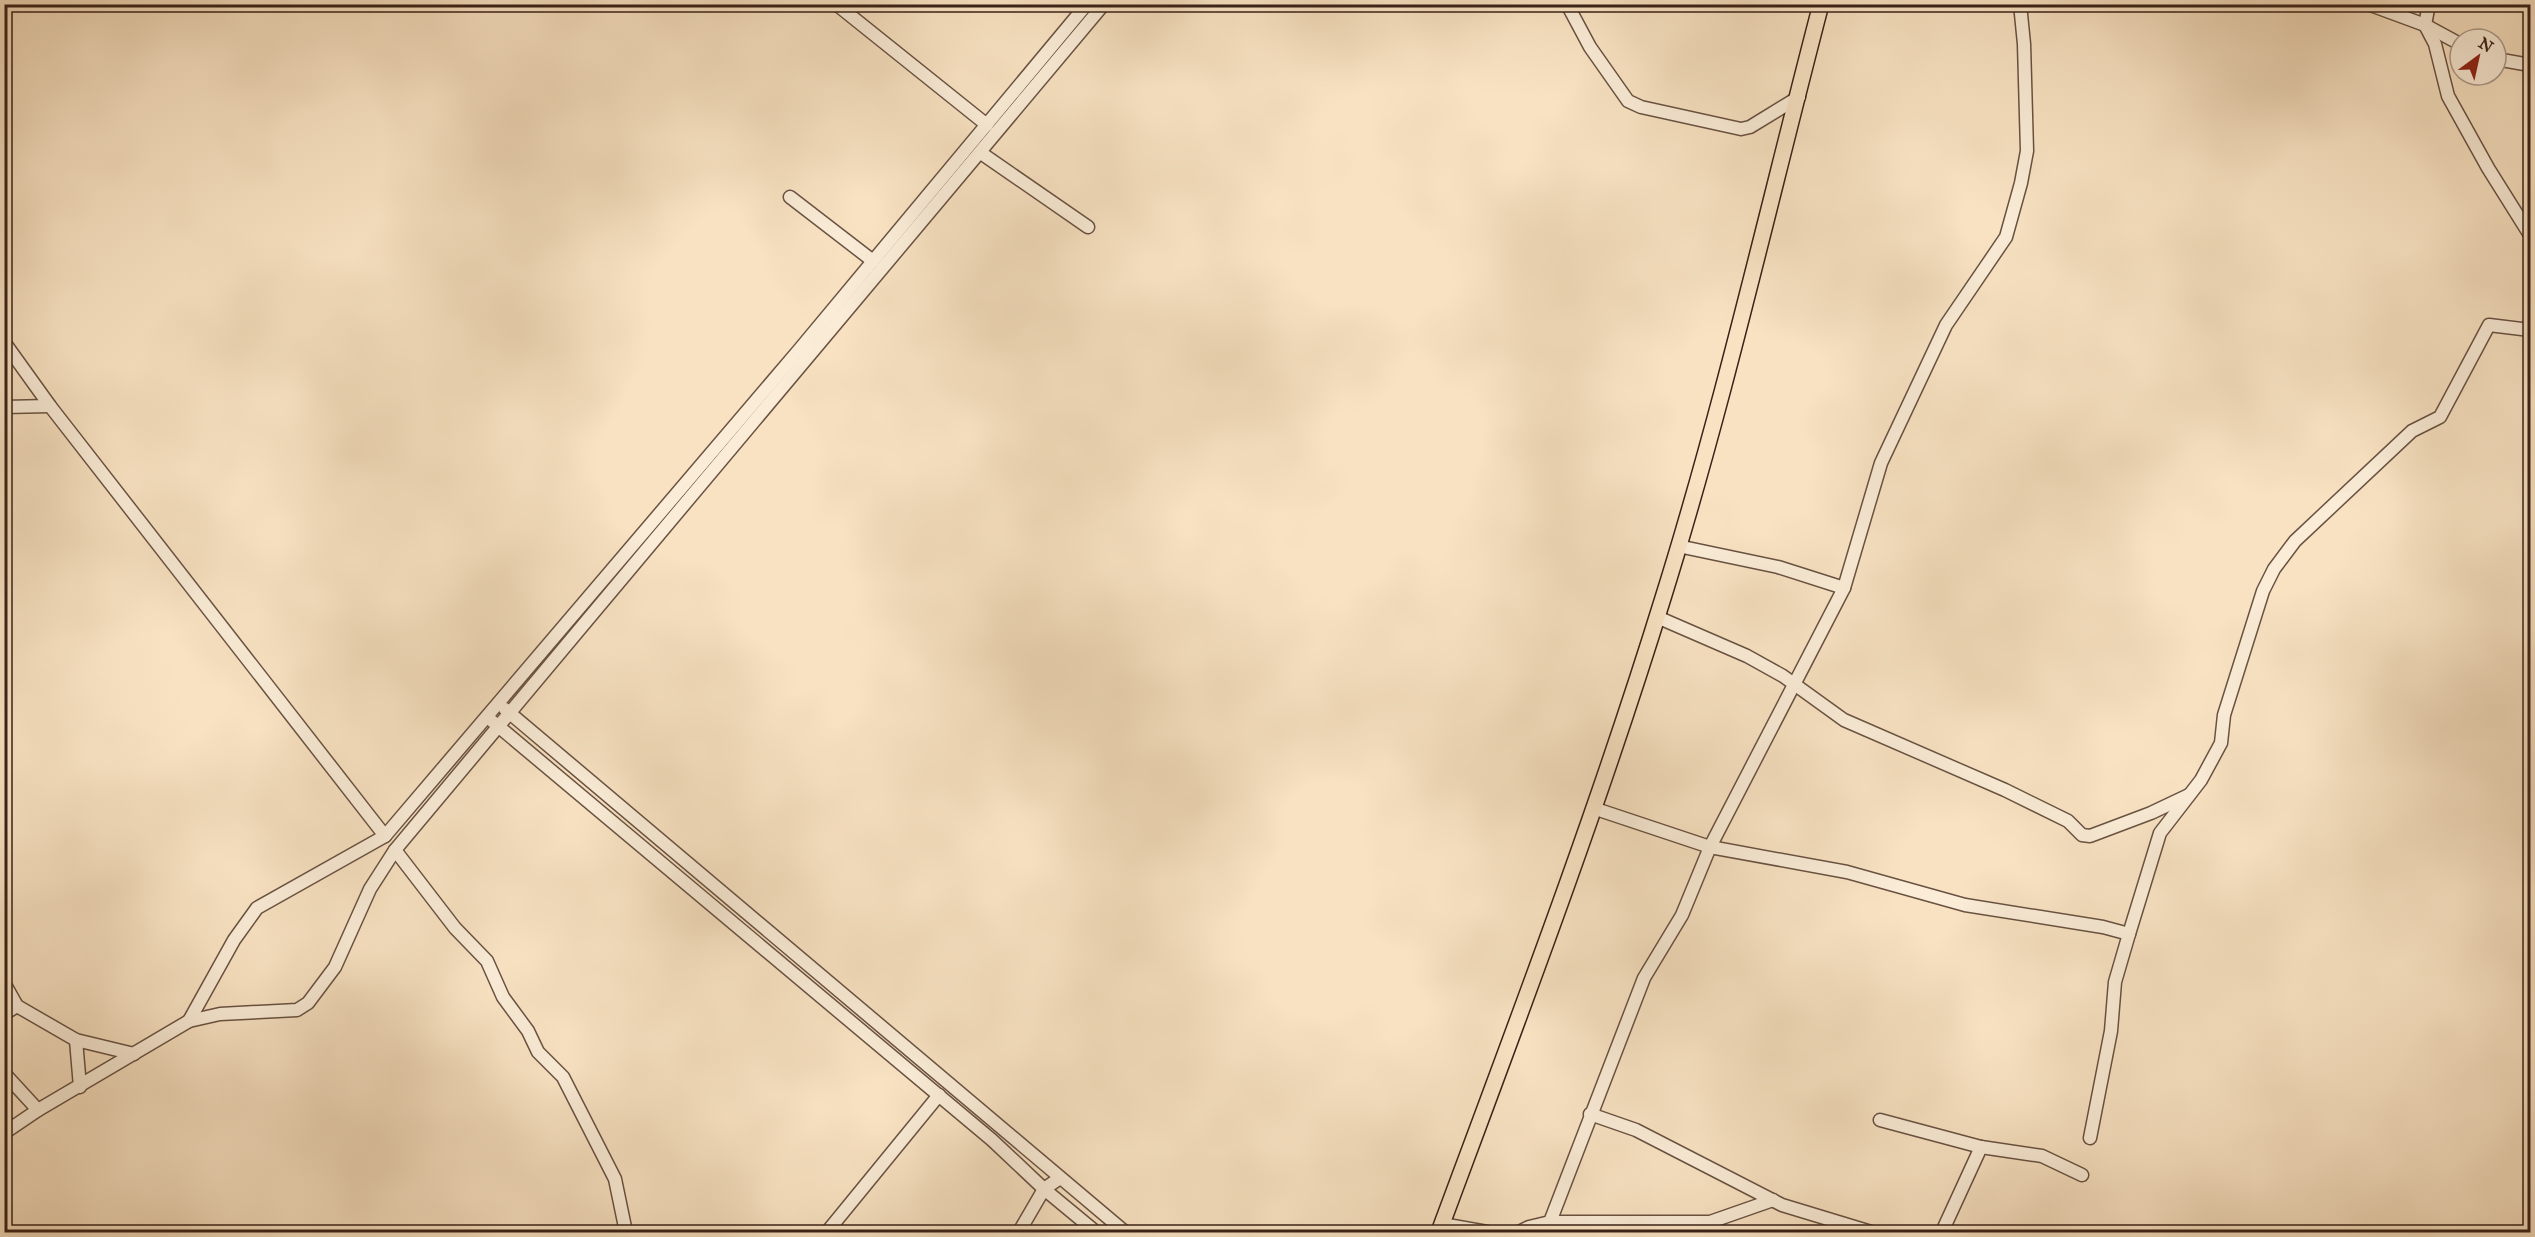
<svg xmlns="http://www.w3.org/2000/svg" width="2535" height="1237" viewBox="0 0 2535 1237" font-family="'IM FELL Great Primer',serif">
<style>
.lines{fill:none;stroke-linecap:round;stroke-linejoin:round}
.minor-casing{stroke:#695242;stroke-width:15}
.major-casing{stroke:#392218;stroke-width:18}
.minor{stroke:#faecd7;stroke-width:12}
.major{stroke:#f8e2c2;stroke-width:15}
</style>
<rect width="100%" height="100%" fill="#f8e2c2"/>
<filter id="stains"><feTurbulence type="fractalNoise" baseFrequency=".00333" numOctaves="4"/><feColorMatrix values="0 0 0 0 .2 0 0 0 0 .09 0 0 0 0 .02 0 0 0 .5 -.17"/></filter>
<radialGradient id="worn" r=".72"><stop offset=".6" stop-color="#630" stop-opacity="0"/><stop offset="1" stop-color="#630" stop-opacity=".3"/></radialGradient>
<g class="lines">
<g class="minor-casing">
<g id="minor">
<path d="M836,4l151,121"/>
<path d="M1567,4l23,43 38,54 13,6 100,22 9,-2 49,-30"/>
<path d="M2368,4l57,21 35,19"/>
<path d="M2429,4l-4,21 10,19 13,52 40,72 42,67"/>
<path d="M2496,59l34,6"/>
<path d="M981,153l107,74"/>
<path d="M790,197l83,64"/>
<path d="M4,342l46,64 335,430"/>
<path d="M4,407l46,-1"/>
<path d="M1678,546l100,21 66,21"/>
<path d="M1657,617l90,39 36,20 61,44 161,70 63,31 14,14 8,1 61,-23 38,-18"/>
<path d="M505,709l620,523"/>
<path d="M492,721l500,419 52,49 52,43"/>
<path d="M1593,808l117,39 137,25 118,33 138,22 26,7 31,-101 41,-53 20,-37 3,-28 39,-124 11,-22 21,-28 117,-110 28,-14 49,-92 41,5"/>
<path d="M395,850l60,78 32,33 16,36 25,34 10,21 25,25 52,102 11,53"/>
<path d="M4,983l13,23 59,34 58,14"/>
<path d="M4,1014l13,-8"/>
<path d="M189,1021l45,-81 23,-32 128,-72 414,-486 288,-346"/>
<path d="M76,1040l4,47"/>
<path d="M4,1073l34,37"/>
<path d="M1590,1114l46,16 146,75 89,27"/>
<path d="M1880,1120l101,27 61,9 40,19"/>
<path d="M4,1133l34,-23 151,-89 31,-7 77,-4 11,-7 27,-36 35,-78 25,-39c235,-283 474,-562 709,-846"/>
<path d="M2090,1138l21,-107 4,-49 14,-48"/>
<path d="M1550,1222h160l63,-22"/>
<path d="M1442,1224l45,8"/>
<path d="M827,1232l112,-137"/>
<path d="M1019,1232l25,-43 16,-11"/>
<path d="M1519,1232l10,-5 21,-5 94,-244 38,-63 28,-68 134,-259 37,-125 65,-138 60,-88 15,-54 6,-32 -3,-107 -4,-40"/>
<path d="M1942,1232l39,-85"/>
</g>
</g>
<g class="major-casing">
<path id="major" d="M1439,1232c78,-210 158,-420 224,-634 61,-195 106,-395 158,-594"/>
</g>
<use href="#minor" class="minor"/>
<use href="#major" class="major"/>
</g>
<rect width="2535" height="1237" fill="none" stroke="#f8e2c2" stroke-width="24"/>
<rect x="6" y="6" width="2523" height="1225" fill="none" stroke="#392218" stroke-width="3"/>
<rect x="12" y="12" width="2511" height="1213" fill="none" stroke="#392218" stroke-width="1.5"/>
<g transform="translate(2478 57) rotate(33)"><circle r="28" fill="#faecd7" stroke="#ad9b8b" stroke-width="1.5"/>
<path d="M0-4.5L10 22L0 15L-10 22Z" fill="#8f2418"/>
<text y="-9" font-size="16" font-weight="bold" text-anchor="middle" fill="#392218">N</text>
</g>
<rect width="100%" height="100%" filter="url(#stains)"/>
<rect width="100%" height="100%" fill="url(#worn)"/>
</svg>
